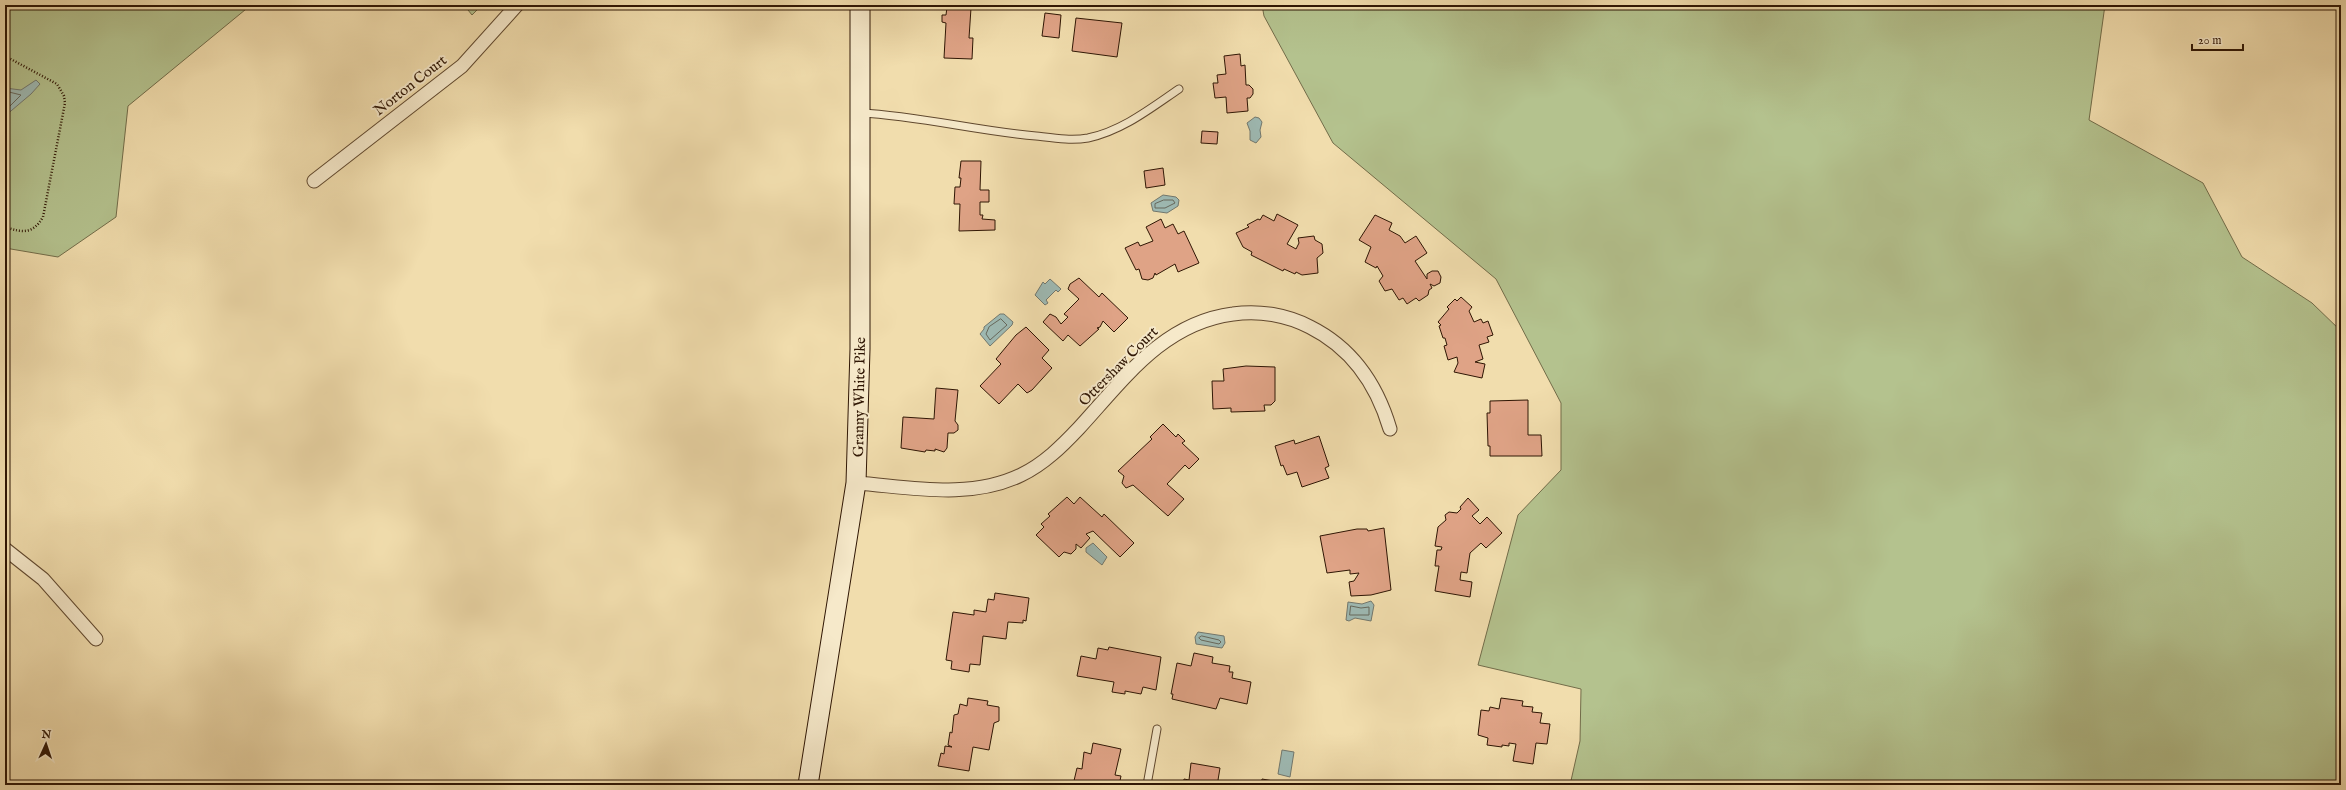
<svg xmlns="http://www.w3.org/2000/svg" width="2346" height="790" viewBox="0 0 2346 790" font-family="'IM FELL English',serif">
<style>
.green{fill:#b4c28e;stroke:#726c49}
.water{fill:#9ebab4;stroke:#72786e}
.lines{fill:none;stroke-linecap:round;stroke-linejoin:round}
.shore{stroke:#66685c;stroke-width:1}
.building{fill:#dfa386;stroke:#2f1604}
.lane-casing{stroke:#60482e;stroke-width:9}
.street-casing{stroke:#60482e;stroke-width:15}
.secondary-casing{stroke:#2f1604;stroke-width:21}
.path{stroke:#2f1604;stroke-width:2.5;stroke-dasharray:1 2;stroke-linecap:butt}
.lane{stroke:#f6e9ca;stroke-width:7}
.street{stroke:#f6e9ca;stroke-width:13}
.secondary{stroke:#f6e9ca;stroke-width:19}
.labels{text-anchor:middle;stroke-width:4;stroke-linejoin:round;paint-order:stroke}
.street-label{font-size:15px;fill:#2f1604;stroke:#f6e9ca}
</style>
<rect width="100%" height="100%" fill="#f1ddad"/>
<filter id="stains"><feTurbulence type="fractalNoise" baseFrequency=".005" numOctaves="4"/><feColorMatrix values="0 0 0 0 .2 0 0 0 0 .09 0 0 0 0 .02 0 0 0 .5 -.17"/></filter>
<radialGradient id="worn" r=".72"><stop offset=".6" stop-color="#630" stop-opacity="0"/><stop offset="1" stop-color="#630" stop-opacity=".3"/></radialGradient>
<g class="green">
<path d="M5,5h246l-123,101 -12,111 -58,40 -53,-9z"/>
<path d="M464,5h18l-10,10z"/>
<path d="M1262,5h843l-16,115 114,63 39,74 70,46 29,28v454h-771l10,-44 1,-52 -103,-24 40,-150 43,-45v-67l-65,-124 -163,-136 -69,-127z"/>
</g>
<g class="water">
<path d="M36,80l4,4 -9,10 -26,22v-28l16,2z"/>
<path d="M1255,117l4,1 3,4 -2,8 1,7 -5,6 -6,-3v-9l-3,-8z"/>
<path d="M1163,195l13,2 3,3 -1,6 -11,7 -14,-2 -2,-8z"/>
<path d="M1050,279l11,10 -3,3 -2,-2 -10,10 2,3 -3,2 -10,-10 8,-13 2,2z"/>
<path d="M1000,314h4l9,8 -1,3 -22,21 -10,-12 4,-5v-2z"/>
<path d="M1093,543l14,14 -5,8 -16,-13v-4z"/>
<path d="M1371,601l3,4 -3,16 -16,-3 -6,3 -3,-1 2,-18 14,2z"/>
<path d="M1198,632l26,4 1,7 -3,5 -26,-4 -1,-7z"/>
<path d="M1282,750l12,2 -4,25 -12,-3z"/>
</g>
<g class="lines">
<g class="shore">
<path d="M5,91l16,4 -16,16"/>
<path d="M1164,200h9l2,3 -10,5h-10v-4z"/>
<path d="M1001,319l6,6 -17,15 -4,-6 3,-7z"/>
<path d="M1351,606l10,2 8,-1v8h-19z"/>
<path d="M1202,636l17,4 2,2 -2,2 -18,-4 -2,-2z"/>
</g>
</g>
<g class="building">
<path d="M949,5h17v2l5,1 -2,30h4l-1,21 -28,-1 2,-35 -4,-1v-7h4l1,-8z"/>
<path d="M1045,13l16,2 -2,23 -17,-2z"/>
<path d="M1076,18l46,5 -5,34 -45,-6z"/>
<path d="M1240,54l1,12 4,-1 1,20h3l4,4v5l-3,4h-3l1,13 -21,2 -1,-16 -11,1 -2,-15h5l-1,-8 9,-1 -2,-18z"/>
<path d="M1202,131l16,1 -1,12 -16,-1z"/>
<path d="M961,161h20l-1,29h9v12h-9v13h3l-1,4 13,1v10l-36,1 1,-27h-6l1,-17h5l1,-9h-2z"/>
<path d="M1163,168l2,17 -19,3 -2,-17z"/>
<path d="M1277,214l21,11 -11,19 9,5 3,-6 -1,-5 16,-2 1,4 7,4 1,9 -6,5 1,15 -16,2 -6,-3 -1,2 -11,-5 -1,2 -32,-16 1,-3 -9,-5 -7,-14 13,-6 -2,-2 11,-6 2,1 3,-5 11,6z"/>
<path d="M1375,215l17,8 -3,7 11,6 5,7 11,-7 11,17 -12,8 12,18v-5l5,-3h6l3,6 -1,6 -6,3 -4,-2 2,4 -3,2 -1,5 -9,6 -3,-3 -9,6 -4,-6 -4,2 -7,-11 -7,2 -6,-10 4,-5 -6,-10 -1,2 -11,-6 6,-15 -12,-7z"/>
<path d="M1161,219l4,9 8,-4 5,10 6,-3 15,32 -21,9 -3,-8 -19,11 -1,-2 -2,5 -5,2 -6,-1 -3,-10 -3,1 -11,-22 13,-6 2,4 13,-5 -7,-14z"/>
<path d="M1079,278l20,19 3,-4 26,25 -14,14 -11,-11 -3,6 -3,1 2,1 -19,17 -12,-11 -5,6 -20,-19 7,-8 6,3 5,7 7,-7 -4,-3 15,-15 -11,-10 2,-5z"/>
<path d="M1461,297l11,10 -3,4 5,11 7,-3 2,4 5,-2 5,14 -6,2 2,5 -10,3 4,14 -8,3 10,2 -3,14 -28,-6 4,-9 -1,-6 -9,3 -4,-14 3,-1 -2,-7h-2l-4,-12 2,-1 -3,-3 11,-13 -2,-2 8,-8 2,2z"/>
<path d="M1026,327l23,23 -7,8 10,10 -20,22 -5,3 -9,-9 -19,20 -19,-18 21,-22 -5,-5 20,-24z"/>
<path d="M1246,366l29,1v34l-4,4h-7l1,6 -34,1v-4l-18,1 -1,-28h12l-1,-12z"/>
<path d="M936,388l22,2 -3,31 3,4v5l-4,3h-6l-1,15 -3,4 -9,-3v2l-9,-1 -1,2 -24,-4 2,-31 31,2z"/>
<path d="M1528,400v35h13l1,21h-52v-10h-2l-1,-33h3v-12z"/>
<path d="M1163,424l13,13 2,-3 7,7 -3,2 17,16 -10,10 -4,-4 -18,19 17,15 -16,17 -35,-31 -7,3 -4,-5 2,-7 -6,-5 34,-32 -2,-2z"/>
<path d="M1319,436l10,30 -4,2 4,10 -27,9 -5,-15 -10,3 -4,-10 -2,1 -6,-20 19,-6 1,4z"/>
<path d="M1067,497l7,7 6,-7 22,20 2,-3 30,29 -14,14 -27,-26 -7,3 4,4 -9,10 -5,-4v5l-5,5 -7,-2 -5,5 -23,-22 8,-8 -3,-3 9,-8 -2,-2z"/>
<path d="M1468,498l11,12 -7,6 8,8 7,-7 15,16 -16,15 -5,-5 -11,10 -3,20 -6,-1 -1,8 12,2 -2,15 -35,-6 4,-25h-4l2,-16h4l1,-3 -7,-1 3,-19 8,-7 -1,-5 4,-3 8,1 4,-4 -1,-2z"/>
<path d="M1384,528l7,62 -20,5 -20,1 -2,-14 5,-1 5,-8 -9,1v-4l-23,3 -7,-37 37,-7h10l1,2z"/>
<path d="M995,593l34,5 -3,23 -3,-1v3l-15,-1 -2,17 -23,-3 -3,29 -10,-1 -1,8 -18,-3 1,-8 -6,-1 7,-48 21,3v-5l12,2 2,-13 6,1z"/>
<path d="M1109,647l52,10 -5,33 -13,-3 -2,7 -16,-3v3l-13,-2 2,-10 -37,-6 4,-20 15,3 2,-11 10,2z"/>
<path d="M1194,653l19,4 -1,6 18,3 -1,6h4l-1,6 19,4 -4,22 -27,-6 -4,11 -44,-10 1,-5h-2l6,-31 14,3z"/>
<path d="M968,698l20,3 -1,4 12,2v14l-5,2 -5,27 -16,-3 -4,24 -31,-5 3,-13 3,1 1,-8 7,1 -4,-2 2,-13 2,1 2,-18 4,-1 2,-10 7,2z"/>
<path d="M1501,698l22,3 -1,5 11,1 -1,5 10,1 -2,10 10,1 -3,20 -11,-1 -3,21 -20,-3 3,-17 -7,-1v3l-7,-1v2l-15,-2 1,-7 -10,-3 3,-25 8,1 1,-4 9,2z"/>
<path d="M1093,743l28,6 -6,26 6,1 -2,9h-46l4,-17 5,1 2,-17 7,2z"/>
<path d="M1191,763l29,5 -2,12 5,3v2h-40l1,-6 5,1z"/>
<path d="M1262,779l28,5 -1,1h-28z"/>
</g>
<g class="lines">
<g class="lane-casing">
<g id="lane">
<path d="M861,113c59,3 116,18 175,23 17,2 35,5 52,2 34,-7 63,-30 91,-49"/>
<path d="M1147,785l10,-56"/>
</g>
</g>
<g class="street-casing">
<g id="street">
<path d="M314,181l148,-115 55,-61"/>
<path d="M856,483c55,4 113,17 165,-8 23,-11 41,-29 58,-47 45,-49 84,-105 154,-114 26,-4 54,1 77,13 42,21 67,58 80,102"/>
<path d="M5,549l38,30 53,60"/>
</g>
</g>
<g class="secondary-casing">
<path id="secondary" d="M808,785l48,-302 4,-134v-344"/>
</g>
<path class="path" d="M5,56l52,28 7,12 1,7 -22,114c-10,17 -20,16 -38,10"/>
<use href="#lane" class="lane"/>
<use href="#street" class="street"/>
<use href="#secondary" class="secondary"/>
</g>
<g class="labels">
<g class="street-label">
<text transform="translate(410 85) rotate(-38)" y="5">Norton Court</text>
<text transform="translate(1118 366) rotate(-45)" y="5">Ottershaw Court</text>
<text transform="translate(859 397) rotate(-89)" y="5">Granny White Pike</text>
</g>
</g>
<rect width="2346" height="790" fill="none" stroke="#f1ddad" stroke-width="20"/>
<rect x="6" y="6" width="2334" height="778" fill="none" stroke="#2f1604" stroke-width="2"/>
<rect x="10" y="10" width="2326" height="770" fill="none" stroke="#2f1604"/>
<g transform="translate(46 744) rotate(3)" stroke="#f6e9ca" stroke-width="3" paint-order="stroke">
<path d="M0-3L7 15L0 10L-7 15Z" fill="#2f1604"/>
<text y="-6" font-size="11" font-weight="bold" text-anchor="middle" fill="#2f1604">N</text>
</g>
<path d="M2192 44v6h51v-6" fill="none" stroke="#2f1604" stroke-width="2"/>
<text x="2198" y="44" font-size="12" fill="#2f1604" stroke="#f6e9ca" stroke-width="3" paint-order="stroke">20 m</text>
<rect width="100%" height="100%" filter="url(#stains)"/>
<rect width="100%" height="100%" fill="url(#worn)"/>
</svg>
